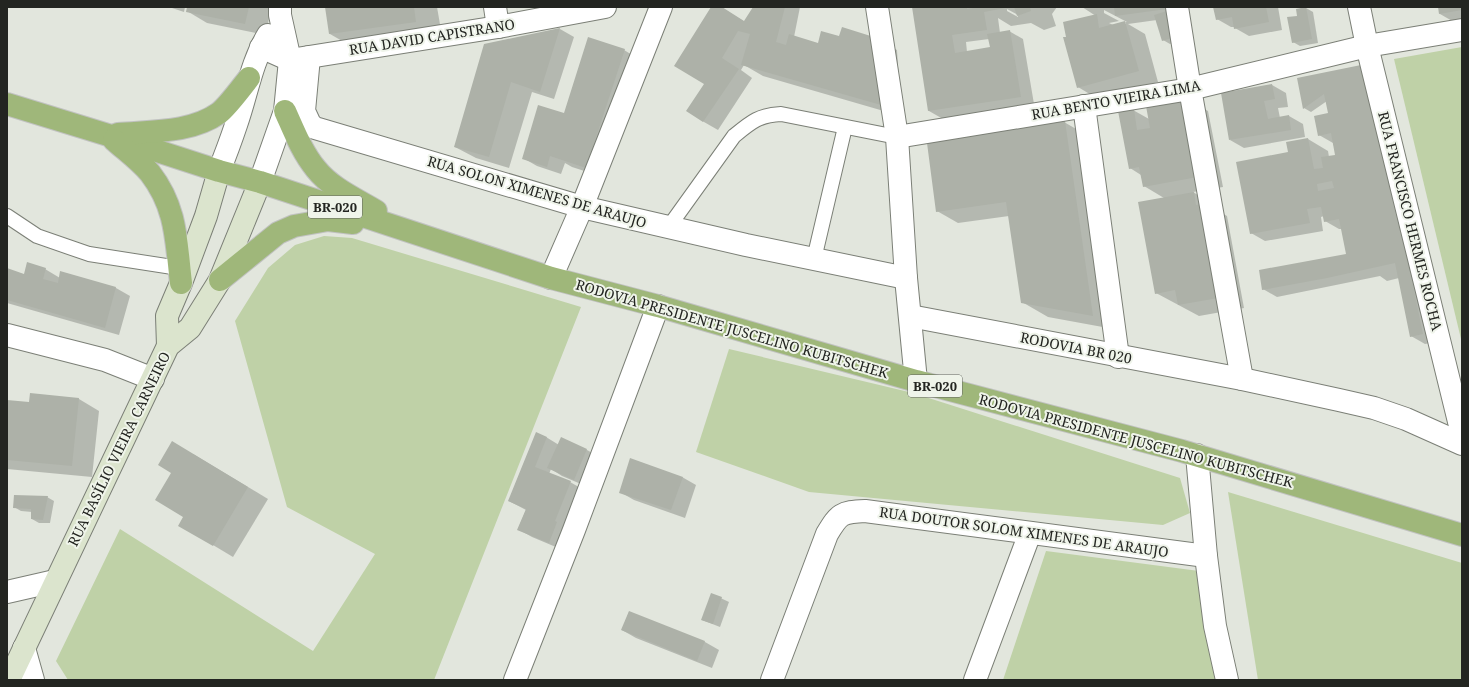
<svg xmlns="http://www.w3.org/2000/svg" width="1469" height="687" viewBox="0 0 1469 687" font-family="'Noto Serif',serif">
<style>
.green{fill:#bfd1a7}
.shadow{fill:#0003;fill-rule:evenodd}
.building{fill:#adb1a8;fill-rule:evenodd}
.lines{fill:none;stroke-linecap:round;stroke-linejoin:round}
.service-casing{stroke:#7b7f76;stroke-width:16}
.minor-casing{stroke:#7b7f76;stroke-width:24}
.tertiary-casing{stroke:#7b7f76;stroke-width:24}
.secondary-casing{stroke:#7b7f76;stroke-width:24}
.trunk-casing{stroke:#c1c2c1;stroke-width:24}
.service{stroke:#fff;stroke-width:14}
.minor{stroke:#fff;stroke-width:22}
.tertiary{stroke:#fff;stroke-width:22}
.secondary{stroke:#dbe4cd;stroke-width:22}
.trunk{stroke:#9fb77a;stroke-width:22}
.labels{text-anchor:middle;stroke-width:4;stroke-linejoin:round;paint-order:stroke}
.shield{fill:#eff4ea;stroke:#60635d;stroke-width:1}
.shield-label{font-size:13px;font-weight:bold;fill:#232521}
.street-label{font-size:14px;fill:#232521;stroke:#eff4ea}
</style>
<rect width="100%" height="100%" fill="#e2e6dd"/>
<g class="green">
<path d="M1462,47v292h-1l-67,-280z"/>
<path d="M324,236l28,2 229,69 -147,373h-366l-12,-19 64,-132 193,122 62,-97 -88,-47 -52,-186 33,-53 27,-23z"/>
<path d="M729,349l184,44 267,85 10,35 -27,12 -354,-33 -113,-40z"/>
<path d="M1228,492l234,71v117h-204z"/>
<path d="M1046,551l153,20 25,109h-221z"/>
</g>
<g class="shadow">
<path d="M169,7h16l-1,5z"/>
<path d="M188,7h83l-5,28 -59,-12 -20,-12z"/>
<path d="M326,7h111l5,29 -86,13 -26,-15z"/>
<path d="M712,7h8l25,15 9,-15h46l-6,30 25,7 21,-6 37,1 20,11 4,66 -138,-40 -19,-11 -3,5 11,8 -34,52 -14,-8 -16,-12 17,-26z"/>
<path d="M913,7h144l-5,7 4,12 -12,4 -13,-7 -20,3 -13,-8 2,15 9,-2 14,8 11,65 -91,15 -14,-8zM1007,9l11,6v2l-11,-6zM989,39l2,9 -24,4 -1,-10z"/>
<path d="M1082,7h97l3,33 -12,4 -7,-4 -6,-20 -29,4 17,10 13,48 -60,17 -20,-12 -11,-50 29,-21zM1104,10l23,12h-2l1,1 -1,2h-12l-4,-2 10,-2 -15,-8z"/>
<path d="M1214,7h64l4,23 -33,6 -14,-8v-1h-4l-14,-8z"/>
<path d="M1439,7h23v13l-8,2 -14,-8z"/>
<path d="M1306,8l7,4 5,31 -18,3 -7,-4 6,-26z"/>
<path d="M560,29l14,8 -20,62 -22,-7 -23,76 -33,-10 -21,-11 69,-109z"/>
<path d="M624,50l20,12 -38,116 -34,-11 -7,-4 -4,11 -24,-8 -14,-8z"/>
<path d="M1365,65l71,277 -11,2 -14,-8 -12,-58 -12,3 -7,-5 -103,21 -14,-8 85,-34 -6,-26h-3l-14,-8 -1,-5 -3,1 2,14 -58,10 -14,-8 38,-80 19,-14 20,12 1,6 8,-1 -4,-13 -14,-8 10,-21 -2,-13 -16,11 -7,-4 -6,-29z"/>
<path d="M1272,85l14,8 2,14 -10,1 2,10 9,-2 14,8 2,13 -61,11 -14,-8z"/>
<path d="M1188,99l20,12 15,76 -30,5 21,13 1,4 12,7 17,92 -45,8 -43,-23 8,-95 -20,-12 -3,-11 -11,-7 3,-58 16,9z"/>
<path d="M1064,122l26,15 29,193 -71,-13 -26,-15 -13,-86 -51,7 -21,-12 -9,-67 68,-13z"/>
<path d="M7,269l18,6 20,-6 15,9 1,-6 55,16 14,8 -11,39 -112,-32z"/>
<path d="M79,399l20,12 -7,66 -85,-8v-68l23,3z"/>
<path d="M546,437l13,8 2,-6 26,11 14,8 -13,29 -26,-11 -11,-7 -2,5 21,8 14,8 -21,60 -31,-13 -14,-8 8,-19 -17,-9z"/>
<path d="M193,454l75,45 -35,58 -20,-12 -28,-28 -12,-44z"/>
<path d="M682,477l14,8 -11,33 -51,-18 -14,-8z"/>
<path d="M47,497l7,4 -4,22h-11l-7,-4v-7l-11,-1 -7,-4z"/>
<path d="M712,594l17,8 -9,25 -18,-7z"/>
<path d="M629,612l76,30 14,8 -7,18 -76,-30 -14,-8z"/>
</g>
<g class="building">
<path d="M187,7h62l-4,17 -59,-12z"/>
<path d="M325,7h89l2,15 -87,12z"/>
<path d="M711,7h11l22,14 9,-14h32l-9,35 10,3 3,-11 29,9 3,-12 18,5 3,-9 35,11 4,67 -140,-40 9,-31 -12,-3 -16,27 17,11 -36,53 -17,-11 18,-27 -30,-18z"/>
<path d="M912,7h55v2l12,-2h25l1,1 -21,4 3,18 -35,5 3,18 35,-6 -3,-13 23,-4 11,67 -93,14z"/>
<path d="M1014,7h16l1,4 -14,5z"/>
<path d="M1114,7h53v2l-52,7z"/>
<path d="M1213,7h53l3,15 -35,7 -2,-12 -16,3z"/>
<path d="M1306,7l6,32 -20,4 -5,-26 10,-1 -1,-7z"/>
<path d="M1438,7h24v3l-23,4z"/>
<path d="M1167,11l8,26 -13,4 -8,-26z"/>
<path d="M1097,14l2,14 26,-7 14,50 -62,17 -14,-51h3l-3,-15z"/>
<path d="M560,28l-20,64 -29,-10 -22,75 -35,-10 30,-103z"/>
<path d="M588,37l37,12 -39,119 -36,-12 -3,11 -25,-8 16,-54 26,8z"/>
<path d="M1366,64l28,144 14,53 15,73 -13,3 -15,-74 -68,15 -65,12 -3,-20 87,-16 -7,-35 -15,3 -3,-15 -14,2 3,14 -60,11 -14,-72 52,-10 -2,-10 22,-4 6,31 9,-1 -2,-11 14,-2 -4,-22 -13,3 -4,-20 14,-3 -4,-19 -21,15 -6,-31zM1332,181l2,7 -16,3 -1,-7z"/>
<path d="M1272,84l3,15 -11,2 4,18 21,-4 2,15 -62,10 -8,-47z"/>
<path d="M1188,98l15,78 -60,11 -4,-20 -10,2 -11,-58 16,-2 3,21 13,-2 -4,-22z"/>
<path d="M1065,121l28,195 -72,-13 -15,-101 -70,10 -9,-69z"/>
<path d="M1194,192l2,13 11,-2 17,94 -46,8 -3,-15 -20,4 -17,-92z"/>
<path d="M27,262l19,6 -3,11 15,4 2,-12 56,16 -11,41 -98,-28v-32l17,6z"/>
<path d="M30,393l49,5 -7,68 -65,-6v-60l22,2z"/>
<path d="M536,432l11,5 -12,30 36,14 -16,40 2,1 -8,21 -32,-13 9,-21 -18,-8z"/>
<path d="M561,437l26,12 -13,31 -27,-12z"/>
<path d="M172,441l76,46 -35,59 -35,-20 5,-9 -28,-17 16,-27 -13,-8z"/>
<path d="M630,458l53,19 -12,33 -52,-17z"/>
<path d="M14,495l34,1 -5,24 -12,-1v-10l-18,-1z"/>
<path d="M711,593l11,4 -9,27 -12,-4z"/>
<path d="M629,611l76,30 -8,20 -76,-31z"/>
</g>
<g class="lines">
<g class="service-casing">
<g id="service">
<path d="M7,216l30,20 52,18 90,14"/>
<path d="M668,228l66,-92c17,-14 25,-21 47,-22l116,23"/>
<path d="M814,259l31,-132"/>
</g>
</g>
<g class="minor-casing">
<g id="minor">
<path d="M495,7l3,20"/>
<path d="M877,7l20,130 293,-48 177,-43 95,-16"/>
<path d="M1177,7l13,82 52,290"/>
<path d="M1359,7l8,39 95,388"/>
<path d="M309,57l-5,54 6,13 5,4 267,79 164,38 160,33"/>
<path d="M1084,106l34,251"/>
<path d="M897,137l9,141 10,103"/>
<path d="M551,278l31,-71 79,-200"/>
<path d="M910,316l332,63 97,21 35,8 32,11 56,25"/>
<path d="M1197,455l9,101 9,70 12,54"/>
<path d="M7,592l48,-11"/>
<path d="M24,648l9,32"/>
<path d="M515,680l59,-150 84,-224"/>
<path d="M772,680l55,-146c12,-20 14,-22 38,-23l341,45"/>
<path d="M975,680l55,-147"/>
</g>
</g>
<g class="tertiary-casing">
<g id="tertiary">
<path d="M261,47l29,13 208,-33 107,-20"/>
<path d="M219,171c6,-15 12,-31 17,-46 11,-31 15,-62 32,-90"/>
<path d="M260,182l25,-71 5,-51 -10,-45v-8"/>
<path d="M7,335l98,25 48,19"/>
</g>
</g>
<g class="secondary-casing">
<g id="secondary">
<path d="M168,346l-1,-30 14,-33 25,-67 13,-45"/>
<path d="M9,680l159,-334 22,-18 30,-48 40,-98"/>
</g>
</g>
<g class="trunk-casing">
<g id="trunk">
<path d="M7,104l101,31 111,36 41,11 291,96 107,28 258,75 266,70 280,84"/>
<path d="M285,111c9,20 17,41 31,58 15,19 40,30 60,42"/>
<path d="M118,134c33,-3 73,-1 101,-21 9,-7 22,-25 30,-35"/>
<path d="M114,140c11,10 26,21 36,33 27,35 26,68 31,110"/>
<path d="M220,280l58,-47 16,-7 34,-6 25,3"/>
</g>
</g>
<use href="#service" class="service"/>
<use href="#minor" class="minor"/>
<use href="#tertiary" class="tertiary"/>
<use href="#secondary" class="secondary"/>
<use href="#trunk" class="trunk"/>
</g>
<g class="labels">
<g class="shield">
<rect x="308" y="196" width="54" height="22" rx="3"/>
<rect x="908" y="375" width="54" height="22" rx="3"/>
</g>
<g class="shield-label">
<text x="335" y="212">BR-020</text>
<text x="935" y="391">BR-020</text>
</g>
<g class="street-label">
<text transform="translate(432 37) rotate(-9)" y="5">RUA DAVID CAPISTRANO</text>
<text transform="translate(1116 100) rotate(-10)" y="5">RUA BENTO VIEIRA LIMA</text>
<text transform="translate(537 192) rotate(16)" y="5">RUA SOLON XIMENES DE ARAUJO</text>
<text transform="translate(1410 221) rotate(76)" y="5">RUA FRANCISCO HERMES ROCHA</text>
<text transform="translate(732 329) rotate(16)" y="5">RODOVIA PRESIDENTE JUSCELINO KUBITSCHEK</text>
<text transform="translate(1076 348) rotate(11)" y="5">RODOVIA BR 020</text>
<text transform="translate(1136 441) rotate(15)" y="5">RODOVIA PRESIDENTE JUSCELINO KUBITSCHEK</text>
<text transform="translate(119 449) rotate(-64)" y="5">RUA BASÍLIO VIEIRA CARNEIRO</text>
<text transform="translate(1024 532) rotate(8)" y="5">RUA DOUTOR SOLOM XIMENES DE ARAUJO</text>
</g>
</g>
<rect width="1469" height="687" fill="none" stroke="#232521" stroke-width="16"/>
</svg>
